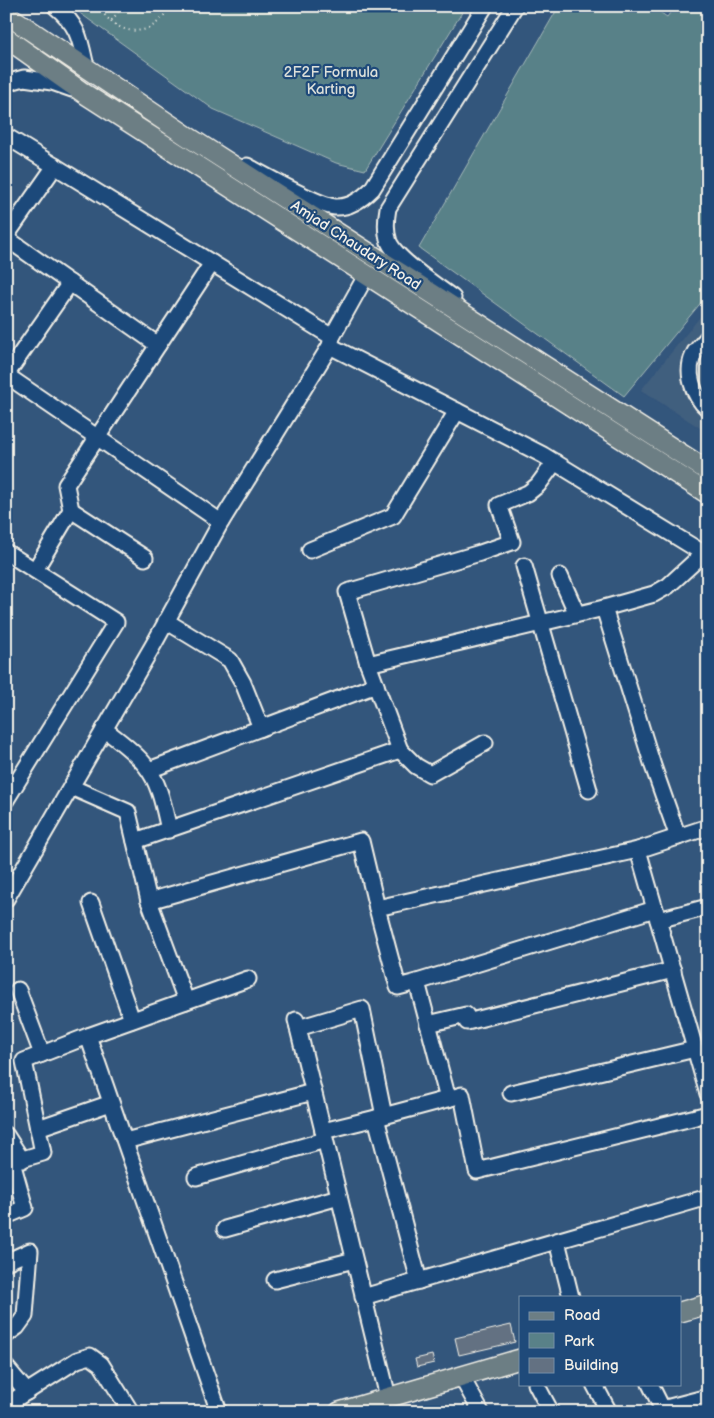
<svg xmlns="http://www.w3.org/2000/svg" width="714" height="1418" viewBox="0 0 714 1418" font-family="'Balsamiq Sans',sans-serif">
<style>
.built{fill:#415e7e}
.green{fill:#598188;stroke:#a6b9b8}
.building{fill:#637182;stroke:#f4f1e8}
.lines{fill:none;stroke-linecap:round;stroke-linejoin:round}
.minor-casing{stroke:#f4f1e8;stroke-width:19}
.major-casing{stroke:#f4f1e8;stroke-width:22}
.path{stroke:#f4f1e8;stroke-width:2;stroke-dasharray:1 4;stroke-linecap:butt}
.minor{stroke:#1f4a7a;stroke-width:15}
.major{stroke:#6c7e84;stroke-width:19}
.labels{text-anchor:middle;stroke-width:4.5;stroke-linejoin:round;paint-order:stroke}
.park-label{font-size:15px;fill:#dde0da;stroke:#1f4a7a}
.street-label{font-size:15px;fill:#f4f1e8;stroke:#1f4a7a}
</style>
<rect width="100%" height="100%" fill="#33567c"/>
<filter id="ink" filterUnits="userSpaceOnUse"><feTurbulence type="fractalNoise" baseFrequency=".02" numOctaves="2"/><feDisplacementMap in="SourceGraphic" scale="10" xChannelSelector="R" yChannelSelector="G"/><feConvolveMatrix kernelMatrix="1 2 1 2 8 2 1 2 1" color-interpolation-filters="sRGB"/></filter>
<g filter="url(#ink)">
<path class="built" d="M708,307v126l-67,-43z"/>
<g class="green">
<path d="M70,6h396l-101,164 -29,-7 -123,-54z"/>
<path d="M559,6h92l16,11 8,-11h33v288l-84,102 -205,-148z"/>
</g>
<g class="building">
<path d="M511,1325l4,17 -56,13 -4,-17z"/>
<path d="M432,1355l2,8 -17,4 -2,-8z"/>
</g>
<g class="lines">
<g class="minor-casing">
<g id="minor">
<path d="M55,6c24,20 25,33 31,61"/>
<path d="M6,83l18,-5 28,4 20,7"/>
<path d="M6,136l326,201"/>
<path d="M247,166c19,10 69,39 88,41 15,1 27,-8 37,-18l113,-183"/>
<path d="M6,236l49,-70"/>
<path d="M6,238l152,107"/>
<path d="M453,298c-16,-12 -56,-38 -64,-56 -4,-11 -3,-23 -1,-34l127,-202"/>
<path d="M708,337c-4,5 -9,10 -13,15 -11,19 -2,44 13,57"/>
<path d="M330,346l213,109 165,101"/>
<path d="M6,375l215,147"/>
<path d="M6,375l64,-92"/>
<path d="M555,462l-17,23 -10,8 -29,12 13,37 -32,11 -133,39 21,72 236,-56"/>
<path d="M71,510l74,48"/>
<path d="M310,550l83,-34 64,-105"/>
<path d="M6,552l110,70 -110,178"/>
<path d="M524,566l65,224"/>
<path d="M35,570l36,-60 -5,-25 146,-222"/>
<path d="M560,576l17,38"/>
<path d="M166,621l64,39 13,23 18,45"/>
<path d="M104,729c14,11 30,22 41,36 15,18 19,43 24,65"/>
<path d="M400,750l16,16 14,8 55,-31"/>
<path d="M149,770l227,-85"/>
<path d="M71,787l57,25 21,89 37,100"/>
<path d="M708,827l-70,23 70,244"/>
<path d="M678,837l-25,-71 -49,-158 50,-14 14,-8 36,-33"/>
<path d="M135,841l265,-91 -32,-86"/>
<path d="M6,899l149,-257 66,-120 109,-176 2,-9 35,-63"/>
<path d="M149,901l212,-60 16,67"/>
<path d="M91,903l41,117"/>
<path d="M658,920l50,-13"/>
<path d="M417,982l-19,5 -21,-79 261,-58"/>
<path d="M18,990l24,64"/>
<path d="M296,1020l92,377"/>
<path d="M428,1024l38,-9 1,7 206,-52"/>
<path d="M298,1028l64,-19 22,107"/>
<path d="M88,1036l160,-57"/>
<path d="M511,1093l184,-44"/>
<path d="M448,1099l-31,-117 238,-73"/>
<path d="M376,1118l86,-23 15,76 231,-57"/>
<path d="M38,1128l73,-25"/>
<path d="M323,1131l53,-13 43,163"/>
<path d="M6,1135l16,25"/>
<path d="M125,1141l188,-49"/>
<path d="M196,1177l129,-37"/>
<path d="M6,1216l19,-8 -13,-46 31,-9 -19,-92 64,-25 131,376"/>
<path d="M225,1229l114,-32"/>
<path d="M557,1241l14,56"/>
<path d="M6,1262l24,-11 -5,65 -8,11 -11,8"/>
<path d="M275,1280l79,-20"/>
<path d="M363,1297l345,-100"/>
<path d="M6,1367l21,25"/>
<path d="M461,1376l20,36"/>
<path d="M536,1384l15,28"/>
<path d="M594,1384l15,28"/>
<path d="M650,1384l14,28"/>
<path d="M6,1405l71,-45 13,-4 11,8 30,48"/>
<path d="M662,1409l46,-12"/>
</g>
</g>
<g class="major-casing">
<g id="major">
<path d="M6,14l181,122 521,335"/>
<path d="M6,38l79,56 623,400"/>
<path d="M680,1312l28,-8"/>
<path d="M339,1412l181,-53"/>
</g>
</g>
<g class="path">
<path d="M100,6l6,11 5,4 12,-15"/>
<path d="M111,21c20,18 48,10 58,-15"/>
</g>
<use href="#minor" class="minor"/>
<use href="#major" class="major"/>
</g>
</g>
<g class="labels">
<g class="park-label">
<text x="331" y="77">2F2F Formula<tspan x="331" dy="17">Karting</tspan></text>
</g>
<g class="street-label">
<text transform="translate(356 245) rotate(33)" y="5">Amjad Chaudary Road</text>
</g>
</g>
<rect width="714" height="1418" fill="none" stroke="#1f4a7a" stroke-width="25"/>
<rect x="12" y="12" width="689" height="1393" fill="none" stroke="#f4f1e8" stroke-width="2" filter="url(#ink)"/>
<rect x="519" y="1296" width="162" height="90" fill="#1f4a7a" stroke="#748da6"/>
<rect x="529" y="1312" width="25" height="8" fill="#6c7e84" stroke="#748da6"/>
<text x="564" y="1320" font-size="15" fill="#f4f1e8">Road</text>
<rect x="529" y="1333" width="25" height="15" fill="#598188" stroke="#748da6"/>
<text x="564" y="1346" font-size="15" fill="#f4f1e8">Park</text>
<rect x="529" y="1358" width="25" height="15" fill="#637182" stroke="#748da6"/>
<text x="564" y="1370" font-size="15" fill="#f4f1e8">Building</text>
</svg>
